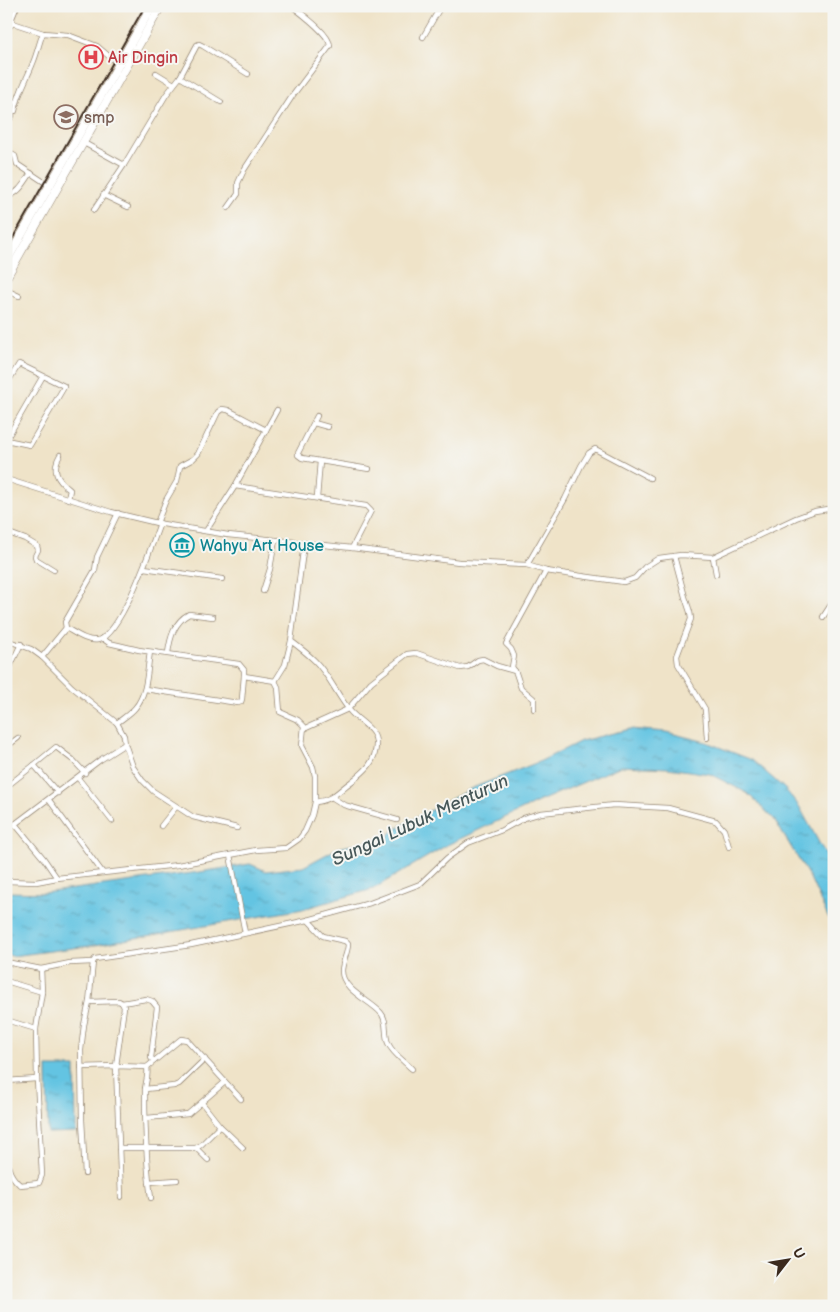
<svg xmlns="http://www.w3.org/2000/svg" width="840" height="1312" viewBox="0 0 840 1312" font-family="'Balsamiq Sans',sans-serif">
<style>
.water{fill:url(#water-ripples);stroke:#4f7780}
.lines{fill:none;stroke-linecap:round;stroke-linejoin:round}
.street-casing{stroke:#958673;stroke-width:6}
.highway-casing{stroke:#958673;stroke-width:9}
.street{stroke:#fff;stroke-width:4.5}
.highway{stroke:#fff;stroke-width:8}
.rail{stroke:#3b2a1e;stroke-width:2}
.labels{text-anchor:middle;stroke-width:4;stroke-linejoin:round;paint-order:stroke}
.health-label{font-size:16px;fill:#be3a42;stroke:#f6f6f2;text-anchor:start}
.education-label{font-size:16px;fill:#785e54;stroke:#f6f6f2;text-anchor:start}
.culture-label{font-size:16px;fill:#0d838f;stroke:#f6f6f2;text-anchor:start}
.water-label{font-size:18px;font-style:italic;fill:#475859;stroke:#f6f6f2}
</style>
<defs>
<pattern id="water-ripples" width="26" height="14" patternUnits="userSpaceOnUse" patternTransform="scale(1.25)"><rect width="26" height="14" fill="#63c4e2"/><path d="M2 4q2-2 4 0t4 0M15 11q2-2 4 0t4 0" fill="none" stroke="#539fb7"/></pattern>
</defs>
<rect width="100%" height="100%" fill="#f6f6f2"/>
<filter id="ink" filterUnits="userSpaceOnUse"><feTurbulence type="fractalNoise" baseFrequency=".02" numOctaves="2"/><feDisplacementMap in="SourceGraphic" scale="10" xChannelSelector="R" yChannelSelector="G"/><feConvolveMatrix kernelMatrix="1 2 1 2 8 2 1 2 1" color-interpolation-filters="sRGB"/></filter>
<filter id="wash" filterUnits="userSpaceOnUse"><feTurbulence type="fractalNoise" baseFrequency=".0096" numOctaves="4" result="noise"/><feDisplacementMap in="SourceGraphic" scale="20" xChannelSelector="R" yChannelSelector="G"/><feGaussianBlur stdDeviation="1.12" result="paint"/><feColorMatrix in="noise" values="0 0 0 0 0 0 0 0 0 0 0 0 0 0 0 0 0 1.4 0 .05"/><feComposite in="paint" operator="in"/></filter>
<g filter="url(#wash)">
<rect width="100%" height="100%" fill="#efe3c8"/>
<g class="water">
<path d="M630,729l36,3 40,10 46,18 33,29 14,17 35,64v60l-24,-52 -36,-59 -27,-26 -37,-19 -42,-6 -47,-2 -81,35 -93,44 -74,44 -70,20 -214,37 -77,10 -6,-2v-62l38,1 156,-21 50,-8 16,7 37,-4 35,-19 49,-11 8,-8 75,-40 71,-28 40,-20z"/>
<path d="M47,1067h28l1,65 -28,1z"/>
</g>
</g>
<g filter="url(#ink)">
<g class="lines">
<g class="street-casing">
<g id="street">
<path d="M13,23l30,10 25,2 29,11 22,19"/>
<path d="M13,23l-1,-5 5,-12"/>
<path d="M6,30l7,-7"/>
<path d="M423,37l18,-31"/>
<path d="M156,73l18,11"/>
<path d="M6,97l10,6"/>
<path d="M221,102l-41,-25 17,-32 2,-1 4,2 45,28"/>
<path d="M15,111c3,-18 12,-32 18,-48 4,-9 6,-20 10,-30"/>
<path d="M6,124l6,-8"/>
<path d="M84,143l40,22"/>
<path d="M6,151l9,5 2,8 33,22"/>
<path d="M103,195l25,12"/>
<path d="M6,197c13,-3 18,-14 25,-24"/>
<path d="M228,208l10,-14v-11l6,-13 49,-75 37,-49c0,-12 -28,-32 -38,-40"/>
<path d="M94,210l30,-45 42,-70 14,-18"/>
<path d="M6,290l13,6"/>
<path d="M6,385l13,-21 45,22v1l-34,58 -24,-5 37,-64"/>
<path d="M317,416l-19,37v2l4,3 18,3"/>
<path d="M314,423l14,4"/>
<path d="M60,455c-9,15 -3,25 10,35l-2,9"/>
<path d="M6,479l105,33 46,11 71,12 124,13 107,14 68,3 19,6 78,11 11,-4 10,-11 14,-9 22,-3 32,2 83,-39 19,-7 19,-3"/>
<path d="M235,486l131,20 5,5 -19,37"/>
<path d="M317,498l3,-37 49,8"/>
<path d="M118,513l-21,44 -2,13 -30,52 1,6c9,5 21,14 32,12 23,-5 54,-95 62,-117"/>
<path d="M157,523l9,-23 11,-19 3,-15 13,-7 5,-5 20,-42 4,-3 6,1 38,20"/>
<path d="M206,531l29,-45 42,-76"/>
<path d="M6,532l19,7 12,7 1,4 -3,6 1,3 18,11"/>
<path d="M304,544l-13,97c8,6 16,12 24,20 14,14 22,34 35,50 8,10 25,17 26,31 1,20 -12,30 -25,40 -13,9 -19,19 -36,20"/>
<path d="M674,556l11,41 5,15 1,7 -14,37 1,8 27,45 2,29"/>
<path d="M713,557l3,17"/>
<path d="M527,565l38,-66 16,-33 8,-13 6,-4 55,29"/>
<path d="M144,568l78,11"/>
<path d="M263,591l7,-22 5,-29"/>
<path d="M823,617l11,-17"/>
<path d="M102,638l7,5 30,7 100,14 5,6v6"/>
<path d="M6,640l25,9 11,8 30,30 45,36 7,13 1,8 8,23 9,13 11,11 40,26 44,11"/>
<path d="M168,653c2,-15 6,-31 21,-39l24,3"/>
<path d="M42,657l24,-29"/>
<path d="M6,675l15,-31"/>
<path d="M275,681l10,-16 6,-24"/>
<path d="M145,689l93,14 3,-1 1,-3 2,-23 31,5"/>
<path d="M534,709v-10l-13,-11 -5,-15 -4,-6 2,-11 -3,-7 -5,-5 40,-73"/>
<path d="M117,723c6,-5 13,-9 18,-15 13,-15 12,-38 15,-56"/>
<path d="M304,729l44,-20 23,-27 36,-28 9,-1 44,15 8,-1 10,-7 5,-1 14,7 18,5"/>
<path d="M125,744l-25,16 -85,64 29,35 13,19 121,-13 78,-15 30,-2 13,-9 6,-8 7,-16 3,-13v-26l-2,-9 -11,-21 2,-20 -6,-6 -18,-8 -2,-25 -3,-6"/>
<path d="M6,747l12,-9"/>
<path d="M34,765l22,-18 17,13 12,13"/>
<path d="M78,778l34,43"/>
<path d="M6,787l28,-22 24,28"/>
<path d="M333,798l11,7 53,15"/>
<path d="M49,800l54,73"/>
<path d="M161,826l15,-19"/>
<path d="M6,831l9,-7"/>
<path d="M230,855l15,78"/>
<path d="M6,881l30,1 21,-4"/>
<path d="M308,920l15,16 22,5 3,3c0,9 -6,18 -6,27 0,19 29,30 39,42 7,8 3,20 7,30 4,10 16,18 24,26"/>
<path d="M6,962l35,7 29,-6 23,-1"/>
<path d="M6,981l36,11"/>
<path d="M89,1002l30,-1 3,2 24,-4 6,2 5,6 -6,51 3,3"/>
<path d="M6,1020l30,9"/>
<path d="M81,1067l35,-1 31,1c2,8 -2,16 -2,24 0,35 1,71 6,107"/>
<path d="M147,1067l34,-28 6,1 54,59"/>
<path d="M6,1081l31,-2"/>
<path d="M145,1089l29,-3 5,-2 26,-25"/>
<path d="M202,1103l18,23 23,22"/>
<path d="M147,1118l41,-4 37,-32"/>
<path d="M6,1136c1,20 -2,35 14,49l19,-2 3,-8 -5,-96 -1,-50 6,-37 -1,-23"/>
<path d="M119,1148h77l5,-3 19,-19"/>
<path d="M196,1148l12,12"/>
<path d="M85,1174l-3,-54 -1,-70 3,-25 5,-23 4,-40 2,-3 96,-14 117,-25 62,-17 50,-19 27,-26 21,-15 34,-13 22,-12 17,-5 73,-8 54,3 48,13 8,9 5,17"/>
<path d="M149,1182l28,-2"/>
<path d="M121,1197l-5,-131 8,-59 -2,-4"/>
</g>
</g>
<g class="highway-casing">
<g id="highway">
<path d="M6,262l146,-256"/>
<path d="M6,278l155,-272"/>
</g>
</g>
<use href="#street" class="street"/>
<use href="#highway" class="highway"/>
<path class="rail" d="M6,250l139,-244"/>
</g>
</g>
<defs>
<g id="hospital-ring" transform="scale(1.25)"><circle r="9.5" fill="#f6f6f2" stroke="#e0444e" stroke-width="1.5"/><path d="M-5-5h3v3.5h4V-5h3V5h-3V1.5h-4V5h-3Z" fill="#e0444e"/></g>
<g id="school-ring" transform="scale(1.25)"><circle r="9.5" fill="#f6f6f2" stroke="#8d6e63" stroke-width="1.5"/><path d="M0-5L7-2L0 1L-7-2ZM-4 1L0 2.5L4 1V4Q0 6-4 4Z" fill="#8d6e63"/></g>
<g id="museum-ring" transform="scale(1.25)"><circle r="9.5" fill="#f6f6f2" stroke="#0f9aa8" stroke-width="1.5"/><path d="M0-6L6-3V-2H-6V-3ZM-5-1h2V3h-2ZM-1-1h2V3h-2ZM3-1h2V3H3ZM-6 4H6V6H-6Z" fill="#0f9aa8"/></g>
</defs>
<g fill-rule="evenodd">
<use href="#hospital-ring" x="91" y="57"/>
<use href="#school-ring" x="66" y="117"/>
<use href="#museum-ring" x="182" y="545"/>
</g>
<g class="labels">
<g class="health-label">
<text x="108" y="63">Air Dingin</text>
</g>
<g class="education-label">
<text x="84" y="123">smp</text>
</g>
<g class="culture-label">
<text x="200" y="551">Wahyu Art House</text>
</g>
<g class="water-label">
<text transform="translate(420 820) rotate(-25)" y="6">Sungai Lubuk Menturun</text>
</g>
</g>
<rect width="840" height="1312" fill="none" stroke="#f6f6f2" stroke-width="25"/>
<g transform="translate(788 1260) rotate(59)" stroke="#f6f6f2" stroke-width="4" paint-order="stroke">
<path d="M0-4L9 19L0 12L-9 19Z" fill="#3b2a1e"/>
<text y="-8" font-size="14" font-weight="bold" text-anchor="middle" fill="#3b2a1e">U</text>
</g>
</svg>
